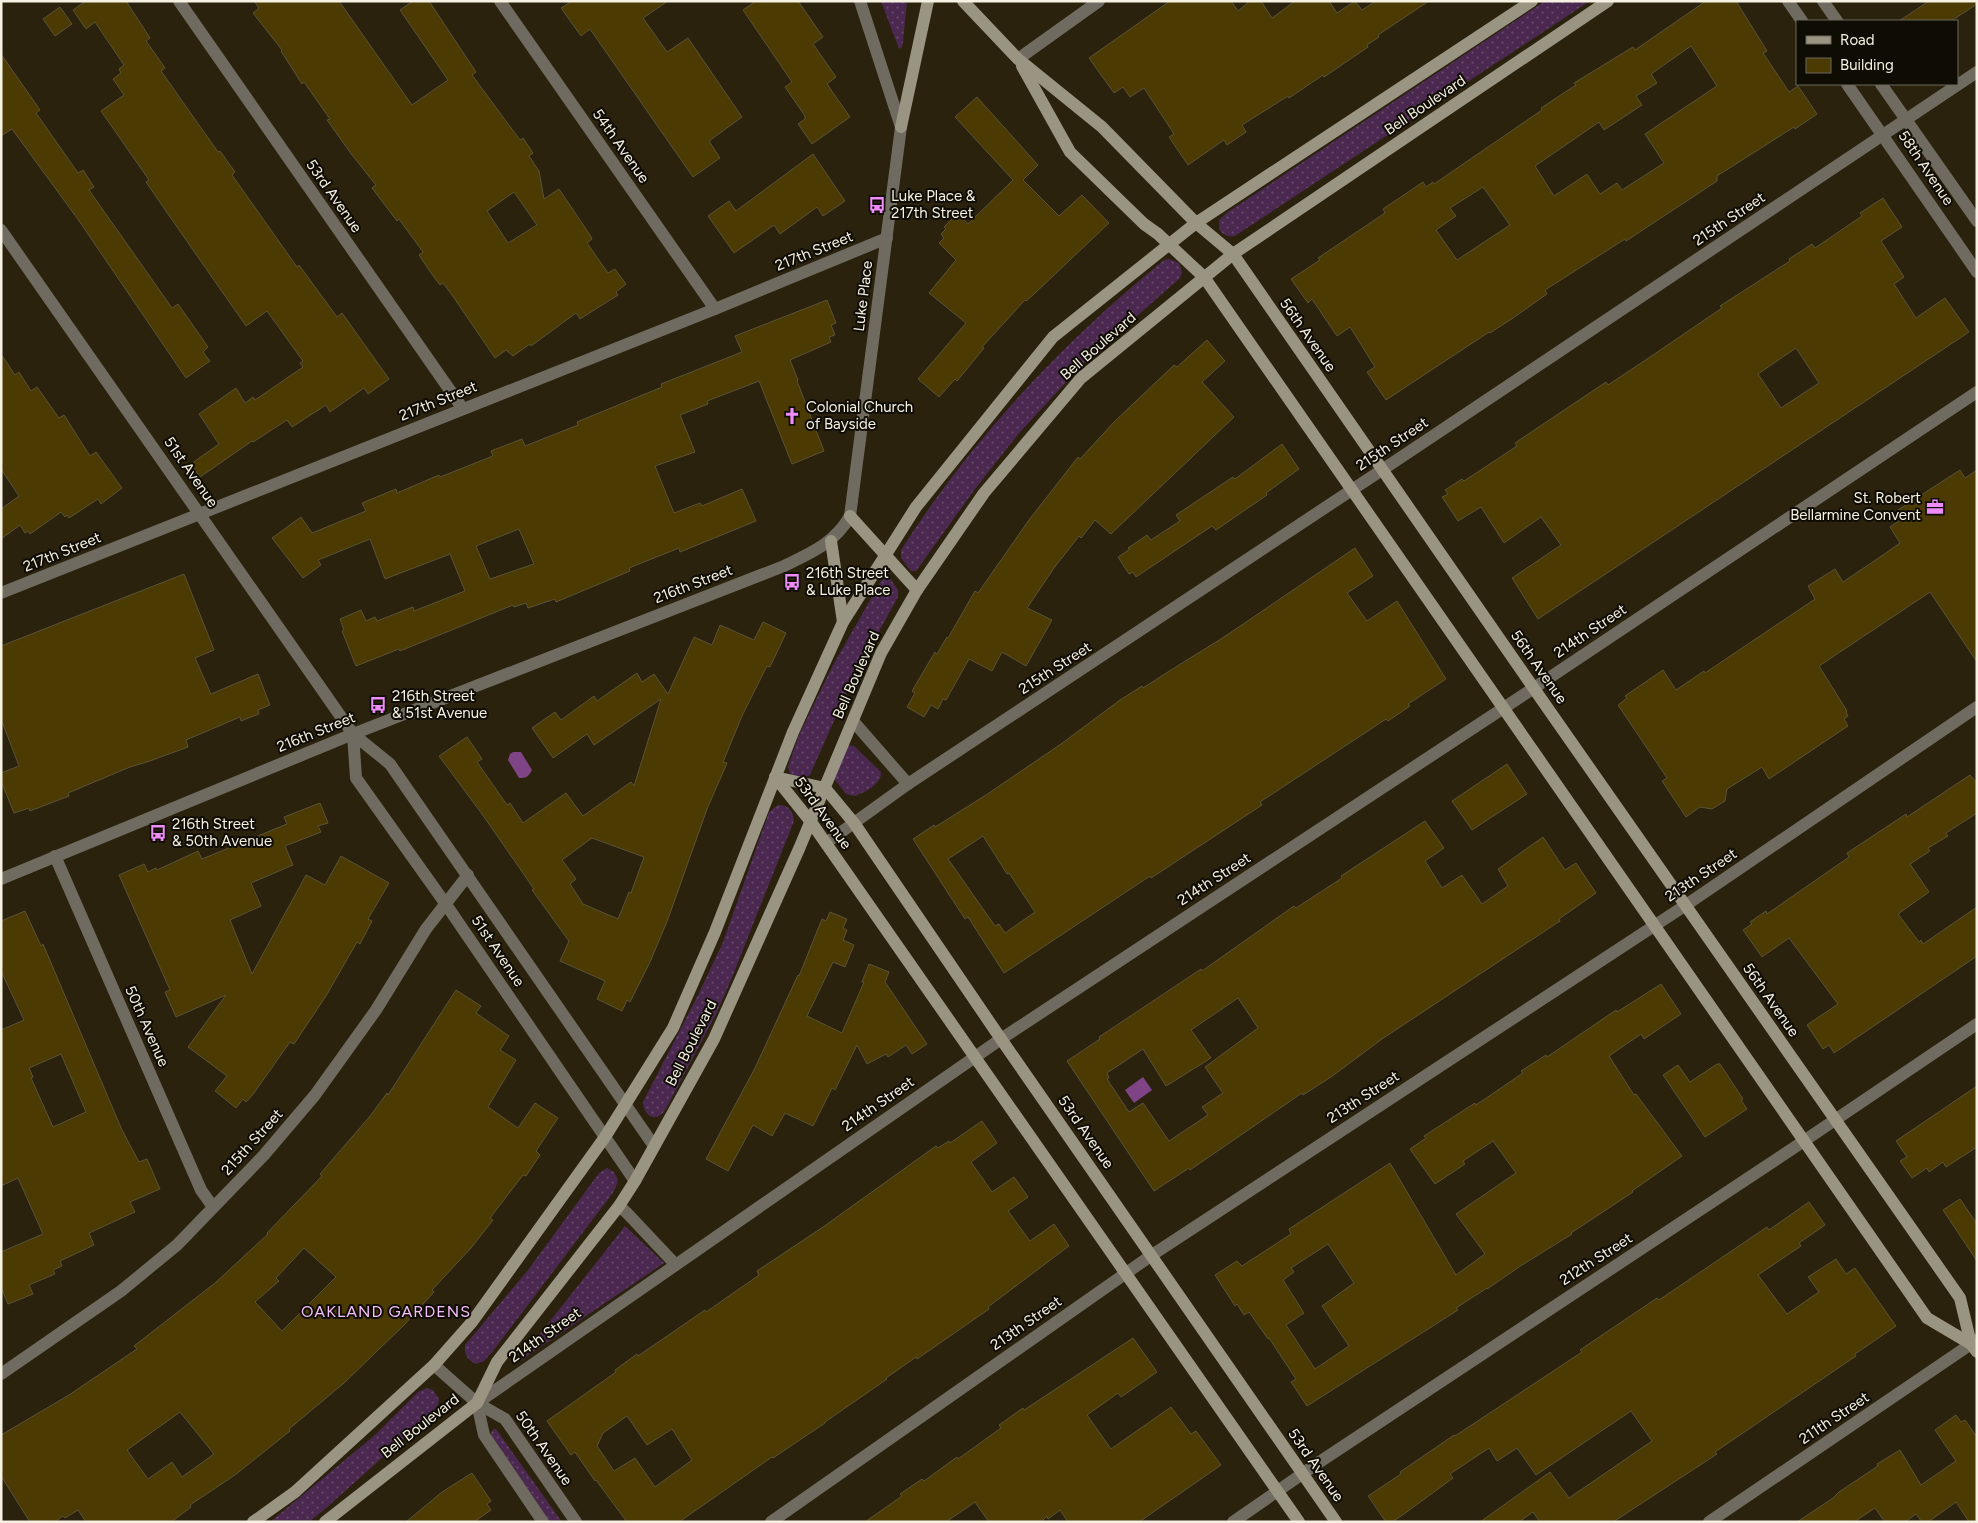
<svg xmlns="http://www.w3.org/2000/svg" width="1978" height="1523" viewBox="0 0 1978 1523" font-family="Figtree,sans-serif">
<style>
.grass{fill:url(#grass-dots)}
.water{fill:#7e4486}
.building{fill:#4b3b02;stroke:#5a523a;fill-rule:evenodd}
.lines{fill:none;stroke-linecap:round;stroke-linejoin:round}
.street{stroke:#6f6b60;stroke-width:12}
.secondary{stroke:#9a9483;stroke-width:12}
.labels{text-anchor:middle;stroke-width:4;stroke-linejoin:round;paint-order:stroke}
.street-label{font-size:15px;fill:#f6f1e3;stroke:#0f0c04}
.poi-label{font-size:15px;fill:#f6f1e3;stroke:#0f0c04;text-anchor:start}
.neighbourhood-label{font-size:16px;letter-spacing:1px;fill:#f5bffc;stroke:#0f0c04}
</style>
<defs>
<pattern id="grass-dots" width="8" height="8" patternUnits="userSpaceOnUse" patternTransform="scale(1.25)"><rect width="8" height="8" fill="#4b2850"/><path d="M2 2h.1M6 6h.1" fill="none" stroke="#664869" stroke-width="1.8" stroke-linecap="round"/></pattern>
</defs>
<rect width="100%" height="100%" fill="#2a220c"/>
<g class="grass">
<path d="M881,1h26l-4,41 -1,5 -3,2z"/>
<path d="M1545,1h45l-355,235c-8,1 -12,-1 -16,-7v-9l9,-8z"/>
<path d="M1169,259l10,4 3,9 -2,6 -96,85 -64,69 -45,57 -59,82h-5l-10,-13v-8c70,-110 162,-208 263,-290z"/>
<path d="M886,576l3,1 9,13v7l-46,83 -42,95 -9,4 -10,-3 -3,-9 11,-32 33,-68 49,-86z"/>
<path d="M847,745l7,1 27,26c1,12 -17,21 -27,24l-8,-2 -14,-18z"/>
<path d="M778,805c11,0 15,6 16,16l-63,159 -15,34 -47,89c-2,3 -4,8 -7,11 -11,9 -19,-3 -19,-12l55,-107 25,-53 46,-130z"/>
<path d="M607,1168l7,4 4,8 -2,7 -4,7 -119,157 -9,10 -8,3c-9,-5 -12,-9 -11,-19l63,-75 71,-97z"/>
<path d="M625,1226l39,37 -147,100z"/>
<path d="M427,1388l6,2 6,9 -1,6 -9,11 -104,93 -16,13h-39l105,-87 43,-43z"/>
<path d="M494,1429h2l66,93h-12l-59,-87v-3z"/>
</g>
<g class="water">
<path d="M513,752h8l11,18c-4,7 -5,8 -13,8l-11,-18 2,-6z"/>
<path d="M1143,1077l9,13 -18,13 -9,-13z"/>
</g>
<g class="building">
<path d="M86,1h40l24,37 -4,3 19,27 -4,3 57,81 2,-1 15,21 -3,3 24,34 41,58 2,-2 38,52 5,-4 47,66 -21,15 -4,-6 -34,24 -4,-7 -34,22 -5,-7 -34,22 -1,-1 -52,36 -9,-13 28,-20 -20,-30 37,-26 9,15 8,-6 2,3 48,-33 -3,-4 3,-2 -36,-50 -21,15 -78,-112 -22,-32 3,-2 -48,-69 23,-16 -11,-16 8,-6 -2,-4 5,-4 -29,-43 -9,7 -13,-19z"/>
<path d="M254,1h85l73,104 36,-25 -48,-70 13,-9h16l47,71 -4,3 48,65 3,-2 10,15 -4,3 10,15 5,28 15,-10 31,46 2,4 -5,4 21,30 7,-4 11,15 -10,8 2,3 -38,24 -4,-6 -45,33 -1,-2 -17,12 -7,-6 -11,8 -43,-63 -9,-12 -3,2 -9,-12 -12,-18 4,-3 -24,-33 -2,2 -25,-33 4,-3 -24,-30 -25,-35 3,-1 -26,-37 -2,2 -21,-33 1,-1 -29,-37 6,-5zM514,192l23,33 -29,18 -21,-32z"/>
<path d="M572,1h96l-25,17 24,34 21,-14 54,79 -33,24 11,17 -27,19 -103,-148 -9,7 -20,-28z"/>
<path d="M756,1h42l25,36 -10,7 23,33 -9,7 23,33 -38,27 -14,-20 7,-5v-3l-20,-29 7,-5 -49,-72z"/>
<path d="M1170,1h61l7,10 12,-10h11l11,17 23,-17h34l8,12 18,-12 7,9 14,-9h53l-51,34 1,2 -12,8 1,2 -44,30 -1,-2 -34,23 -1,-2 -46,29 4,7 -19,13 -3,-5 -36,25 -19,-28 5,-3 -30,-46 -14,9 -7,-10 -9,6 -25,-35z"/>
<path d="M1706,1h30l31,50 -4,2 26,39 9,-6 19,28 -22,15 -1,-2 -77,49v5l-91,60 -1,-2 -80,51 2,4 -34,24 -23,15 -1,-1 -103,68 -19,-28 8,-5 -25,-40 -13,9 -25,-37 -4,4 -17,-24 29,-19 -2,-2 67,-45 -2,-4 40,-27 3,5 7,-5 1,2 108,-74 -1,-2 35,-23 -2,-2 59,-36 2,3zM1691,46l26,40 -72,48 19,29 -42,27 -5,-7 -17,11 -13,-20 -33,22 -19,-30 64,-44 5,8 38,-25 -6,-9 21,-13 -6,-9zM1483,187l27,38 -53,35 -21,-30 20,-14 -6,-8z"/>
<path d="M1929,1h48v3l-26,17h-52z"/>
<path d="M60,7l12,17 -17,12 -12,-17z"/>
<path d="M1,54l39,56 -4,3 42,60 5,-3 11,17 -5,3 83,118 6,-4 30,43 -5,5 7,9 -24,17 -109,-160 -65,-89 -11,7z"/>
<path d="M977,97l61,68 -15,15 36,36 23,-21 27,28 -76,72 -7,6 -1,-1 -43,47 2,1 -27,33 -2,-2 -16,18 -21,-18 48,-56 -37,-30 27,-33 -17,-17 5,-5 -3,-4 5,-5 -2,-2 14,-14 10,11 45,-44 -58,-63z"/>
<path d="M813,154l32,47 -22,15 -6,-9 -37,27 -6,-9 -40,28 -26,-37 21,-15 7,10z"/>
<path d="M1883,198l19,29 -21,14 23,36 -10,7 22,34 29,-20 24,34 -431,287 -26,-41 49,-33 -20,-28 -37,26 -23,-36 -23,14 -16,-24 6,-3 -3,-4 17,-11 2,2 53,-35 -2,-3 91,-61 2,3 48,-32 66,-45 -2,-2 70,-45 -1,-2 23,-15 3,4 47,-32 -2,-3zM1796,348l23,35 -38,25 -23,-34z"/>
<path d="M827,300l9,23 -5,2 4,10 -6,2 2,5 -41,18 8,20 -1,1 27,70 -32,13 -33,-83 -52,20 1,3 -28,11 15,37 -40,14 19,47 26,-10 2,3 40,-17 14,32 -76,31 -1,-4 -50,20 1,3 -74,31 -1,-3 -27,9 -2,-5 -12,4 -1,-2 -113,46 -1,-2 -43,17 -14,-35 2,-1 -4,-11 21,-9 5,11 9,-4 2,4 36,-14 1,4 51,-20 -15,-37 -65,25 -15,-40 -52,21 3,5 -18,13 -31,-40 29,-21 11,16 54,-22 -4,-8 34,-14 1,4 42,-18 1,2 53,-21 -2,-5 31,-12 3,7 53,-21 -1,-3 85,-35 -1,-3 81,-32 -7,-16zM519,529l15,35 -44,15 -14,-33z"/>
<path d="M1207,340l18,21 -23,21 32,35 -123,117 -16,-14 -14,18 -2,-2 -25,32 -27,40 25,12 -26,46 -24,-14 -10,19 -23,-12 -23,41 -3,-1 -5,10 -7,-4 -7,12 -17,-10 8,-14 -3,-2 23,-39 2,2 10,-17 1,1 27,-47 3,2 51,-73 49,-63 2,2 34,-37 60,-57 3,2z"/>
<path d="M1,354l14,21 4,-3 12,19 6,-4 22,31 5,-3 26,41 6,-4 26,36 -21,16 -3,-5 -29,19 -2,-3 -2,2 -4,-5 -31,22 -2,-3 -3,2 -5,-8 -19,14v-30l18,-13 -18,-27z"/>
<path d="M1282,444l17,25 -33,24 1,2 -51,35 -4,-4 -76,51 -3,-5 -4,2 -11,-17 12,-8 -2,-1 19,-13 4,5 29,-19 -4,-6 57,-38 2,2z"/>
<path d="M1960,470l5,8 12,-8v192l-47,-70 -111,74 28,45 -1,1 2,4 -4,3 4,7 -79,53 -7,-12 -35,22 -2,12 -13,8 -12,-2 -14,10 -24,-36 5,-3 -49,-73 9,-7 -2,-2 38,-26 13,20 28,-19 1,2 110,-74 -7,-13 27,-17 8,13 40,-27 17,-12 -10,-16 13,-9 -5,-8z"/>
<path d="M1355,548l18,28 -26,17 20,28 30,-20 49,78 -38,25 2,2 -22,15 -2,-2 -126,83 2,3 -111,73 -1,-2 -146,97 -36,-56 -3,2 -52,-80 21,-14 1,2 51,-32 75,-51 59,-44 22,-14 1,2 28,-18 53,-33zM983,836l24,38 2,-1 26,39 -30,21 -6,-9 -4,2 -47,-67z"/>
<path d="M184,574l30,76 -19,8 16,36 47,-20 12,31 -12,5 1,4 -18,7 -1,-4 -54,23 2,7 -41,15 -17,5 -62,26 1,3 -39,15 -1,-3 -15,5 -13,-32v-8l18,-7 -18,-47v-73z"/>
<path d="M763,622l23,11 -16,34 -3,-1 -25,50 -19,46 4,1 -20,46 -39,110 -18,43 -20,40 -3,-2 -5,11 -25,-12 8,-18 -45,-20 9,-20 -37,-51 2,-1 -52,-75 -43,-58 28,-19 15,22 -5,3 30,43 3,-2 13,20 43,-30 17,23 48,-34 3,4 27,-87 -67,46 -7,-11 -34,24 -21,-30 23,-16 6,8 33,-24 3,5 40,-28 5,9 12,-8 14,20 26,-57 18,8 8,-20 34,15zM592,838l52,19 -13,36 -2,-1 -11,27 -35,-15 -13,-20 6,-5 -14,-19z"/>
<path d="M1507,764l20,30 -55,36 -20,-29z"/>
<path d="M1970,775l7,8v30l-31,20 2,3 -20,12 2,3 -20,13 19,28 -31,22 21,28 2,-2 2,4 54,-37v49l-143,97 -5,-8 -6,4 -16,-24 31,-21 -49,-66 -27,19 -19,-27 9,-6 -2,-2 16,-11 1,3 82,-57 -2,-4 59,-39 1,3z"/>
<path d="M320,803l8,20 -10,3 3,6 -36,14 8,19 -42,18 10,23 -31,14 22,54 54,-99 19,10 16,-29 48,27 -21,36 4,2 -12,23 -3,-2 -31,54 -32,48 -4,-2 -36,51 -8,9 -3,-3 -7,9 -21,-17 12,-15 -39,-29 38,-52 -50,22 -11,-25 5,-2 -51,-115 25,-11 4,8 8,-4 1,2 41,-19 4,8 85,-35 -3,-7z"/>
<path d="M1425,821l19,27 -19,13 17,27 20,-13 20,29 26,-18 -10,-17 45,-32 22,33 11,-7 20,30 -37,26 1,2 -178,118 -51,38 -28,18 -1,-2 -112,77 -1,-2 -35,23 -87,-130 33,-22 -1,-2 102,-68 1,2 92,-65 2,2 46,-30 -1,-2zM1238,998l20,30 -53,39 18,26 -21,14 6,8 -39,26 -26,-38 -14,9 -22,-33 2,-1 -2,-5 36,-24 23,37 45,-28 -20,-28z"/>
<path d="M25,911l16,35 2,-2 79,186 17,32 8,-3 13,30 -30,13 5,10 -46,21 5,12 -34,16 2,5 -9,4 2,4 -26,11 4,9 -25,10 -7,-17v-35l42,-18 -25,-56 -17,8v-156l23,-10 -23,-49v-50zM61,1054l25,58 -33,15 -22,-49 2,-1 -4,-9z"/>
<path d="M830,912l17,7 -4,9 4,2 -4,10 11,5 -9,22 -12,-5 -26,54 35,17 22,-51h-2l7,-18 20,8 -4,10 42,62 -15,10 -6,-9 -18,12 -2,-3 -19,10 -10,-19 -22,45 -3,-2 -19,38 -28,-13 -13,23 -19,-11 -25,46 -22,-12 49,-91 43,-93 1,1 23,-57 4,2z"/>
<path d="M1661,984l20,30 -37,25 -3,-5 -32,22 25,39 2,-1 46,62 -50,35 1,1 -62,41 1,1 -50,31 -35,24v-1l-31,20 2,2 -151,96 -16,-24 5,-3 -27,-41 -1,1 -19,-27 -5,3 -7,-11 -2,2 -20,-31 22,-14 5,5 49,-32 -2,-5 101,-66 66,112 29,-21 -29,-40 60,-41 -23,-32 -30,20 2,3 -30,20 -25,-35 16,-11 -2,-2 51,-33 1,2 47,-32 -2,-2 25,-16 1,2 69,-47 1,2zM1328,1244l26,39 -32,23 27,40 -34,23 -29,-44 18,-12 -21,-33 11,-8 -3,-4z"/>
<path d="M456,990l25,16 -5,7 33,23 -9,14 16,10 -28,47 30,21 17,-25 23,15 -22,33 4,4 -14,21 -3,-1 -33,43 3,2 -22,28 -39,42 2,2 -30,33 -60,58 -55,46 1,2 -55,44 -45,30 1,2 -20,15h-85l-8,-12 -13,8 -2,-2 -9,6h-24l-29,-46v-41l68,-40 68,-46 -3,-3 81,-63 53,-49 -1,-1 55,-57 -2,-2 51,-59 16,-22 1,2zM304,1248l32,29 -54,54 -27,-29 24,-21 -3,-3zM180,1412l34,42 -32,23 -10,-15 -24,17 -21,-29z"/>
<path d="M1717,1064h3l23,35 -2,1 6,9 -42,28 -42,-62 15,-10 12,17z"/>
<path d="M1977,1086v61l-31,20 -3,-5 -14,10 -2,-4 -15,10 -12,-17 7,-4 -11,-16z"/>
<path d="M982,1121l15,22 -26,19 21,30 22,-15 14,20 -20,14 22,30 24,-17 15,22 -81,61 1,2 -72,50 -1,-2 -30,21 1,1 -62,43v1l-52,35 -1,-1 -93,65h-52l-31,-42 -1,1 -20,-29 -4,3 -24,-34 69,-49 -1,-2 22,-16 1,2 67,-46 1,2 46,-32 7,-5 -2,-4 66,-44 113,-81 2,2 11,-7 1,2zM627,1416l20,29 25,-16 20,31 -37,27 -20,-29 -21,13 -17,-25 6,-13z"/>
<path d="M1960,1199l17,25v37l-34,-51z"/>
<path d="M1809,1202l16,23 -26,18 2,3 -43,29 29,39 32,-22 -11,-15 28,-18 10,15 9,-6 41,58 -41,28 1,2 -141,96 2,2 -104,68h-73l-7,-10 -14,10h-39l70,-50 19,26 83,-57 -21,-30 -95,64 -19,-27 -20,13 -8,-13 -39,26 3,4 -49,36 -12,8h-6l-18,-26 33,-22 -1,-2 22,-15 32,-22 1,1 127,-84 -2,-2 77,-52 2,2 108,-73 2,3z"/>
<path d="M1133,1338l24,34 -36,25 -3,-4 -31,22 24,34 60,-42 20,27 5,-3 25,34 -82,57h-71l-8,-12 -12,9 -1,-3 -6,6h-52l-14,-20 -29,20h-81l37,-26 -2,-2 22,-15 2,2 33,-24 1,2 43,-31 -2,-3 24,-17 1,2z"/>
<path d="M1956,1415l5,7 4,-2 12,17v85h-8l-13,-20 -28,20h-6l-6,-8 -11,8h-20l-10,-14 -21,14h-57l36,-24 6,-6 39,-26 -1,-2 23,-14 21,35 35,-24 -21,-31z"/>
<path d="M472,1473l19,28 -4,3 4,6 -17,12h-68l36,-30z"/>
</g>
<g class="lines">
<g class="street">
<path d="M179,1l284,408"/>
<path d="M500,1l215,308"/>
<path d="M1788,1l14,20"/>
<path d="M1823,1l14,20"/>
<path d="M1018,59l81,-58"/>
<path d="M1847,84l130,188"/>
<path d="M1881,84l96,137"/>
<path d="M1,230l352,504 37,30 264,382"/>
<path d="M1,593l714,-284 172,-71"/>
<path d="M853,721l55,63"/>
<path d="M353,734l3,44 89,125 190,278"/>
<path d="M826,843l82,-59 483,-320 586,-392"/>
<path d="M55,856l146,334 12,17"/>
<path d="M1,879l352,-145 431,-168c27,-13 51,-23 66,-50l51,-389 -41,-126"/>
<path d="M619,1206l8,7 48,51"/>
<path d="M434,1365l43,38 28,16 71,103"/>
<path d="M1,1374l120,-83 56,-46 87,-90 51,-60 61,-85 50,-81 42,-54"/>
<path d="M477,1403l524,-364 533,-351 443,-296"/>
<path d="M477,1403l7,32 59,87"/>
<path d="M771,1522l381,-267 534,-350 291,-198"/>
<path d="M1233,1522l85,-59 474,-314 185,-125"/>
<path d="M1709,1522l268,-182"/>
</g>
<g class="secondary">
<path d="M963,1l55,58 84,68 94,96 37,31 311,449 416,595 11,46 6,8"/>
<path d="M1022,66l48,86 74,72 14,10 46,43 723,1041 44,26"/>
<path d="M901,127l27,-126"/>
<path d="M850,516l67,74"/>
<path d="M831,541l12,81"/>
<path d="M775,777l50,11 29,35 147,216 335,483"/>
<path d="M775,777l36,45 488,700"/>
<path d="M253,1522l42,-30 139,-127 38,-43 133,-185 68,-109 42,-96 78,-200 50,-110 73,-115 137,-170 143,-114 336,-222"/>
<path d="M325,1522l152,-119 20,-41 122,-156 16,-25 79,-142 85,-190 82,-196 36,-63 67,-97 97,-115 152,-124 375,-253"/>
</g>
</g>
<defs>
<g id="bus-bare" transform="scale(1.35)"><path d="M-5-6H5V4H4V6H2V4H-2V6H-4V4H-5ZM-3.5-4V0h7V-4ZM-3.5 1.2v1.5H-2V1.2ZM2 1.2v1.5H3.5V1.2Z" fill="#ed8cfa" stroke="#0f0c04" stroke-width="2.5" paint-order="stroke"/></g>
<g id="church-bare" transform="scale(1.35)"><path d="M-1.2-6h2.4v3.5h3.3v2.4h-3.3V6h-2.4V-.1h-3.3v-2.4h3.3Z" fill="#ed8cfa" stroke="#0f0c04" stroke-width="2.5" paint-order="stroke"/></g>
<g id="office-bare" transform="scale(1.35)"><path d="M-6-3h4V-5.5h4V-3h4V5H-6ZM-1-4.5V-3h2v-1.5ZM-6 0V1H6V0Z" fill="#ed8cfa" stroke="#0f0c04" stroke-width="2.5" paint-order="stroke"/></g>
</defs>
<g fill-rule="evenodd">
<use href="#bus-bare" x="877" y="205"/>
<use href="#church-bare" x="792" y="416"/>
<use href="#office-bare" x="1935" y="507"/>
<use href="#bus-bare" x="792" y="582"/>
<use href="#bus-bare" x="378" y="705"/>
<use href="#bus-bare" x="158" y="833"/>
</g>
<g class="labels">
<g class="street-label">
<text transform="translate(1425 105) rotate(-34)" y="5">Bell Boulevard</text>
<text transform="translate(621 146) rotate(55)" y="5">54th Avenue</text>
<text transform="translate(1926 168) rotate(56)" y="5">58th Avenue</text>
<text transform="translate(334 196) rotate(55)" y="5">53rd Avenue</text>
<text transform="translate(1729 219) rotate(-34)" y="5">215th Street</text>
<text transform="translate(814 251) rotate(-22)" y="5">217th Street</text>
<text transform="translate(863 296) rotate(-83)" y="5">Luke Place</text>
<text transform="translate(1308 335) rotate(55)" y="5">56th Avenue</text>
<text transform="translate(1098 346) rotate(-41)" y="5">Bell Boulevard</text>
<text transform="translate(438 401) rotate(-22)" y="5">217th Street</text>
<text transform="translate(1392 444) rotate(-34)" y="5">215th Street</text>
<text transform="translate(191 472) rotate(55)" y="5">51st Avenue</text>
<text transform="translate(62 552) rotate(-22)" y="5">217th Street</text>
<text transform="translate(693 584) rotate(-21)" y="5">216th Street</text>
<text transform="translate(1590 631) rotate(-34)" y="5">214th Street</text>
<text transform="translate(1539 667) rotate(55)" y="5">56th Avenue</text>
<text transform="translate(1055 668) rotate(-33)" y="5">215th Street</text>
<text transform="translate(856 675) rotate(-66)" y="5">Bell Boulevard</text>
<text transform="translate(316 732) rotate(-22)" y="5">216th Street</text>
<text transform="translate(823 813) rotate(54)" y="5">53rd Avenue</text>
<text transform="translate(1701 875) rotate(-34)" y="5">213th Street</text>
<text transform="translate(1214 879) rotate(-33)" y="5">214th Street</text>
<text transform="translate(498 951) rotate(56)" y="5">51st Avenue</text>
<text transform="translate(1771 1000) rotate(55)" y="5">56th Avenue</text>
<text transform="translate(147 1026) rotate(66)" y="5">50th Avenue</text>
<text transform="translate(691 1043) rotate(-63)" y="5">Bell Boulevard</text>
<text transform="translate(1363 1097) rotate(-33)" y="5">213th Street</text>
<text transform="translate(878 1104) rotate(-35)" y="5">214th Street</text>
<text transform="translate(1086 1132) rotate(55)" y="5">53rd Avenue</text>
<text transform="translate(252 1142) rotate(-48)" y="5">215th Street</text>
<text transform="translate(1596 1259) rotate(-33)" y="5">212th Street</text>
<text transform="translate(1026 1323) rotate(-35)" y="5">213th Street</text>
<text transform="translate(545 1335) rotate(-35)" y="5">214th Street</text>
<text transform="translate(1834 1418) rotate(-34)" y="5">211th Street</text>
<text transform="translate(420 1426) rotate(-38)" y="5">Bell Boulevard</text>
<text transform="translate(544 1448) rotate(55)" y="5">50th Avenue</text>
<text transform="translate(1316 1465) rotate(55)" y="5">53rd Avenue</text>
</g>
<g class="poi-label">
<text x="891" y="201">Luke Place &amp;<tspan x="891" dy="17">217th Street</tspan></text>
<text x="806" y="412">Colonial Church<tspan x="806" dy="17">of Bayside</tspan></text>
<text x="1921" y="503" text-anchor="end">St. Robert<tspan x="1921" dy="17">Bellarmine Convent</tspan></text>
<text x="806" y="578">216th Street<tspan x="806" dy="17">&amp; Luke Place</tspan></text>
<text x="392" y="701">216th Street<tspan x="392" dy="17">&amp; 51st Avenue</tspan></text>
<text x="172" y="829">216th Street<tspan x="172" dy="17">&amp; 50th Avenue</tspan></text>
</g>
<g class="neighbourhood-label">
<text x="386" y="1317">OAKLAND GARDENS</text>
</g>
</g>
<rect width="1978" height="1523" fill="none" stroke="#f6f1e3" stroke-width="5"/>
<rect x="1796" y="20" width="162" height="65" fill="#0f0c04" stroke="#6b685d"/>
<rect x="1806" y="36" width="25" height="8" fill="#9a9483" stroke="#6b685d"/>
<text x="1840" y="45" font-size="15" fill="#f6f1e3">Road</text>
<rect x="1806" y="58" width="25" height="15" fill="#4b3b02" stroke="#6b685d"/>
<text x="1840" y="70" font-size="15" fill="#f6f1e3">Building</text>
</svg>
